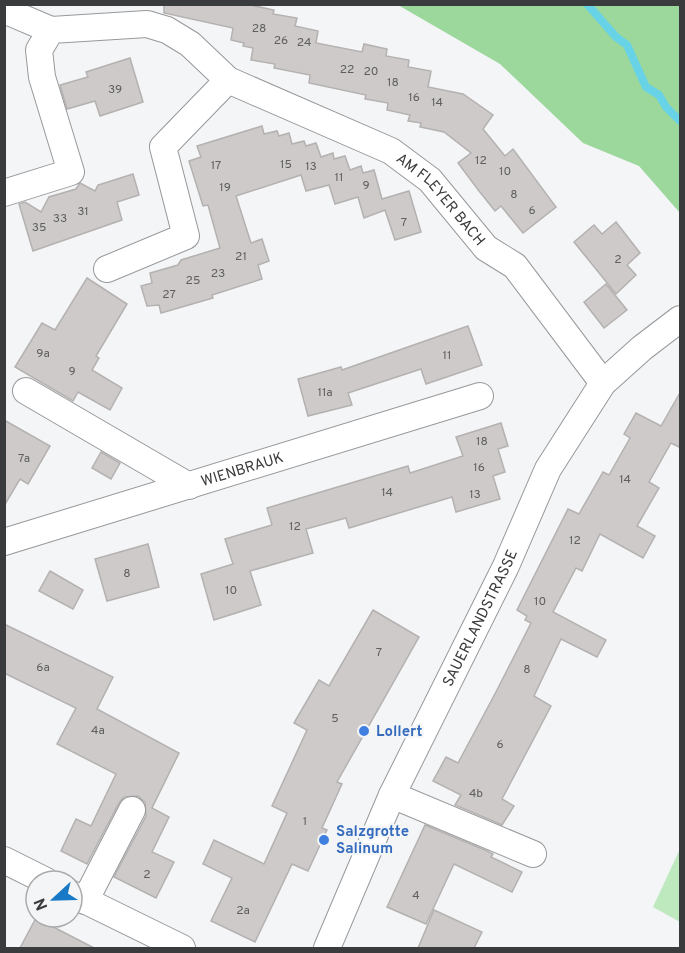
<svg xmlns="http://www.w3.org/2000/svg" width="685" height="953" viewBox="0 0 685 953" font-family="Overpass,sans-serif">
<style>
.green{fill:#bee8be}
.forest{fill:#9cd79c}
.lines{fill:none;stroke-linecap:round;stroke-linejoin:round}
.stream{stroke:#68d3e7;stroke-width:8}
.building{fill:#cdcac9;stroke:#b4b1b0;stroke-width:1.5}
.minor-casing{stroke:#97989a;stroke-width:28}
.minor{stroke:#fff;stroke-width:26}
.shop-dot{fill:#3f7fe0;stroke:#f3f5f7;stroke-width:2}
.labels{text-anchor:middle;stroke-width:4.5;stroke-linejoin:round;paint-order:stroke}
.number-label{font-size:12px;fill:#5f5f5f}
.street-label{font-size:15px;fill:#3a3b3c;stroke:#f3f5f7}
.shop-label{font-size:15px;font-weight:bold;fill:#366cbe;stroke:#f3f5f7;text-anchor:start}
</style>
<rect width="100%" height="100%" fill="#f3f5f7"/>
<path class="green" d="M680,849v73l-27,-15z"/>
<path class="forest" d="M398,5h281l1,208 -41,-47 -56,-23 -83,-79z"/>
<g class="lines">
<path class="stream" d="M587,4l29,33 11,8 19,42 13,8 7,12 14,14"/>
</g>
<g class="building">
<path d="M164,4h81l29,6 -1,4 24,4 -2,8 23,5 -2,12 46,9 2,-8 23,5 -1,7 23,4 -1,7 23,4 -3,16 35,7 30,21 -10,14 22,27 8,-7 43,58 -33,26 -22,-27 -6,5 -16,-20 -21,-28 13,-10 -27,-21 -24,-5 1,-4 -13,-2 2,-6 -23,-5 1,-7 -23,-4 1,-4 -57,-12 1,-8 -36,-7 1,-4 -24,-4 2,-12 -10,-2 1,-3 -13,-3 2,-12 -69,-15z"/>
<path d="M130,58l13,44 -43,14 -5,-15 -28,8 -7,-24 28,-8 -2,-5z"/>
<path d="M262,126l2,8 13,-3 2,5 10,-3 3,11 12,-3 2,5 10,-3 5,14 12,-4 1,6 11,-3 5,14 11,-4 2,7 11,-3 8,29 27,-8 12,41 -26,8 -10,-30 -21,8 -6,-21 -23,7 -6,-19 -23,6 -5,-16 -65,21 15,47 11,-4 7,22 -11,4 4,14 -50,16 1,3 -52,15 -2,-8 -12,1 -6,-20 11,-3 -2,-10 28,-8 3,-5 39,-12 -12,-43 -5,1 -14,-45 12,-4 -4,-11z"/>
<path d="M133,174l6,21 -22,7 5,18 -89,31 -14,-47 6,-2 16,10 8,-15 27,-8 4,-6 15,8 3,-6z"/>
<path d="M616,222l24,31 -13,12 9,10 -20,19 -42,-52 20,-17 8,9z"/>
<path d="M87,278l40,26 -31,52 3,2 -7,12 30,18 -12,22 -32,-18 -5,9 -58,-34 27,-44 13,7z"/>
<path d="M606,284l21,26 -23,18 -20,-26z"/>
<path d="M468,326l14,39 -56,19 -5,-15 -73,24 4,12 -44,11 -10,-37 43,-12 1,3z"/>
<path d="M681,391v57l-10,-5 -22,39 10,6 -22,38 18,10 -12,22 -43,-24 -18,37 -6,-3 -23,44 53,28 -9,17 -36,-18 -27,57 17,10 -49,93 12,7 -12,19 -47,-20 6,-10 -28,-14 13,-24 12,6 39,-73 34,-67 -6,-3 2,-4 -10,-6 51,-101 11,5 24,-42 6,3 21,-37 -6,-4 12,-21 25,13z"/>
<path d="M4,420l46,26 -22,38 -8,-5 -16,27z"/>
<path d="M501,423l7,23 -10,3 7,23 -12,4 7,23 -44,13 -4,-15 -103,31 -3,-10 -40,11 7,24 -63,18 11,34 -47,15 -13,-46 32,-10 -8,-25 47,-14 -5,-17 141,-42 2,7 53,-17 -7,-19z"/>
<path d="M101,452l19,11 -9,16 -19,-11z"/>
<path d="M148,544l11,43 -52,14 -12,-42z"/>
<path d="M50,571l33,19 -10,19 -34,-18z"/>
<path d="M373,610l46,27 -82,145 5,2 -20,44 5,2 -19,41 -16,-7 -37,78 -44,-21 21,-43 -29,-14 11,-24 50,24 23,-51 -15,-7 35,-76 -13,-7 25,-43 10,6z"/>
<path d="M4,624l109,53 -16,32 82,44 -27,55 17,9 -17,35 22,10 -18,36 -42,-21 32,-61 -1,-14 -7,-6 -14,1 -5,6 -32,61 -26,-13 15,-32 15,7 25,-52 -59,-30 19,-36 -72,-35z"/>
<path d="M425,825l60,25 8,4 -2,3 31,15 -10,20 -58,-28 -28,60 -39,-17z"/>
<path d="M434,910l48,22 -8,16h-56z"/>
<path d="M36,918l58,30h-74z"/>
</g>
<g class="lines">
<g class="minor-casing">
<g id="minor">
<path d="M4,10l47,20"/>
<path id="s1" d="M4,193l67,-21 -29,-95 -3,-27 12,-20 96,-6 20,6 23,14 38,36 163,71 39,29 56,68 29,18 88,117"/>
<path d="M107,269l79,-33 -23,-89 65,-67"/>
<path d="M26,391l163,95"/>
<path id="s2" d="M4,542l476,-146"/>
<path d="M392,795l141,59"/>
<path d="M4,860l42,21"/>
<path d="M72,894l110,54"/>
<path d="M85,901l47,-91"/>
<path id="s3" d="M327,948l65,-153 114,-229 42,-97 55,-86 39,-35 38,-29"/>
</g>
</g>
<use href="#minor" class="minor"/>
</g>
<g class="shop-dot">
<circle cx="364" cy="731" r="6"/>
<circle cx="324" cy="840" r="6"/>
</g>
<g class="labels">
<g class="number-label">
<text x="259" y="32">28</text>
<text x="281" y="44">26</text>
<text x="304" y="46">24</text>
<text x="347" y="73">22</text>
<text x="371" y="75">20</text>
<text x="393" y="86">18</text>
<text x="115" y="93">39</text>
<text x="414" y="101">16</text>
<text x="437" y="106">14</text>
<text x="481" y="164">12</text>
<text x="286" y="168">15</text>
<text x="216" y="169">17</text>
<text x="311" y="170">13</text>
<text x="505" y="175">10</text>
<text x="339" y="181">11</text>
<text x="366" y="189">9</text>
<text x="225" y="191">19</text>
<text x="514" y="198">8</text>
<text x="532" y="214">6</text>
<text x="83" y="215">31</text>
<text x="60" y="222">33</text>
<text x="404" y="226">7</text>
<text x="39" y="231">35</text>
<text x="241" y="260">21</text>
<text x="618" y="263">2</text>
<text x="218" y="277">23</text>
<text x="193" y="284">25</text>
<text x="169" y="298">27</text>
<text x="43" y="357">9a</text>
<text x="447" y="359">11</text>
<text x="72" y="375">9</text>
<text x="325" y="396">11a</text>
<text x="482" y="445">18</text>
<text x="24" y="462">7a</text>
<text x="479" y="471">16</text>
<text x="625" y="483">14</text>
<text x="387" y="496">14</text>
<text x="475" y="498">13</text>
<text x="295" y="530">12</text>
<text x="575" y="544">12</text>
<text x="127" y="577">8</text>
<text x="231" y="594">10</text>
<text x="540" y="605">10</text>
<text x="379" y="656">7</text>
<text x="43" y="671">6a</text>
<text x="527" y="673">8</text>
<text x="335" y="722">5</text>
<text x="98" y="734">4a</text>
<text x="500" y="748">6</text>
<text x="476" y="797">4b</text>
<text x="305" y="825">1</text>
<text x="147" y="878">2</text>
<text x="416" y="899">4</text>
<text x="243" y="914">2a</text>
</g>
<g class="street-label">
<text dy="5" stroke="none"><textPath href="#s1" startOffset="664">AM FLEYER BACH</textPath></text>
<text dy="5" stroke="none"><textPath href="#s2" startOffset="249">WIENBRAUK</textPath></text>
<text dy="5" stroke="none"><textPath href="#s3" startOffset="364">SAUERLANDSTRASSE</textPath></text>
</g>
<g class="shop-label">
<text x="376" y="736">Lollert</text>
<text x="336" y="836">Salzgrotte<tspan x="336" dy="17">Salinum</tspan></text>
</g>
</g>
<rect width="685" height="953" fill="none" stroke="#3a3b3c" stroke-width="12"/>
<g transform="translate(54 899) rotate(248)"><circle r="28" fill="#f3f5f7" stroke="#a9abac" stroke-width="1.5"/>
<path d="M0-4.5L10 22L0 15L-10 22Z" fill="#187ac6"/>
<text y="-9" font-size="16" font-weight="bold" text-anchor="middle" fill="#3a3b3c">N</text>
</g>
</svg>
